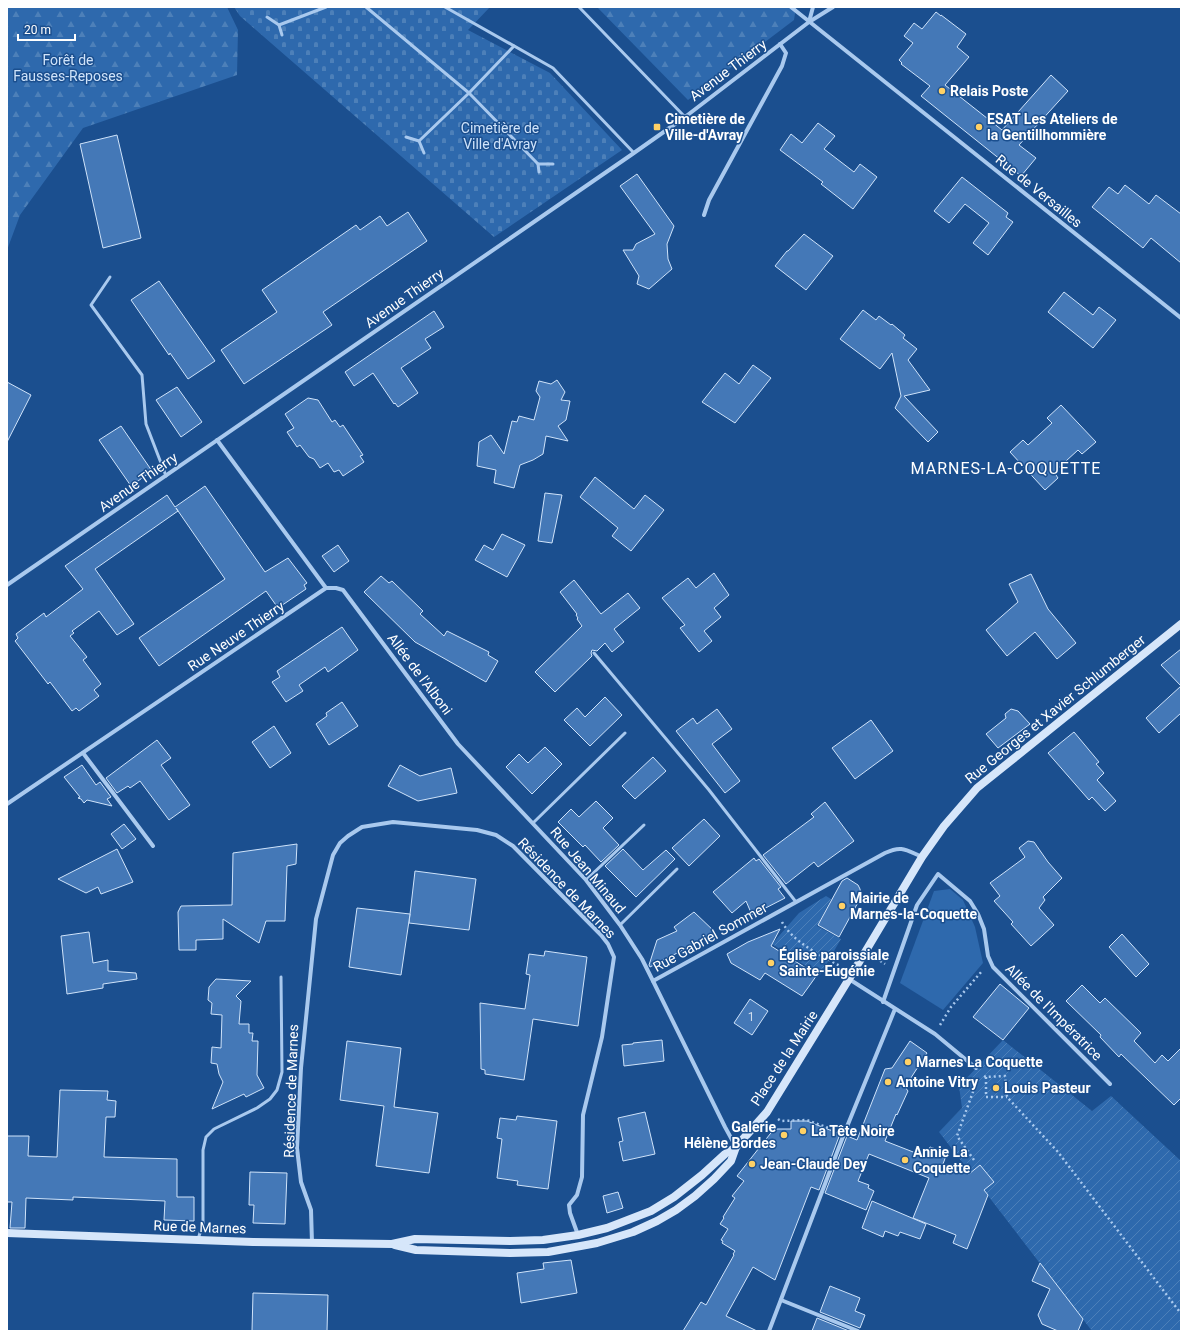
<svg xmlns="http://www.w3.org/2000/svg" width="1188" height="1338" viewBox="0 0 1188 1338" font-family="Roboto,sans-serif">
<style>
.grass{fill:#2e69ad}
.forest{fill:url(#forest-firs)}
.cemetery{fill:url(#cemetery-stones)}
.garden{fill:url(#garden-furrows)}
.building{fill:#4478b7;stroke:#cfe3fa}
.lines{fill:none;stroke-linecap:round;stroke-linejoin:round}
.path{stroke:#a9c9ee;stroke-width:2.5;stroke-dasharray:2 3;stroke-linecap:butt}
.service{stroke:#a9c9ee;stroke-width:3}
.minor{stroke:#a9c9ee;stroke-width:4}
.secondary{stroke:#d6e6fa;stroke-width:8}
.poi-dot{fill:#ffd166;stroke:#1b4f8f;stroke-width:1.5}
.labels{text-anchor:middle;stroke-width:3;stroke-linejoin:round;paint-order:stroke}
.number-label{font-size:12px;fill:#d0dded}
.park-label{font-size:14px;fill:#cfe3fa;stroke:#1b4f8f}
.street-label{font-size:14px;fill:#fff;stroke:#1b4f8f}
.poi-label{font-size:14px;font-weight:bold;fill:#fff;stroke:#1b4f8f;text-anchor:start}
.quarter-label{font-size:16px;letter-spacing:1px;fill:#fff;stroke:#1b4f8f}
</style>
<defs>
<pattern id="forest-firs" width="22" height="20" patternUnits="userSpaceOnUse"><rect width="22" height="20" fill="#2e69ad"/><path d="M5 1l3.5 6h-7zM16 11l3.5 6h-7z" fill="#4d80b9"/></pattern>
<pattern id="cemetery-stones" width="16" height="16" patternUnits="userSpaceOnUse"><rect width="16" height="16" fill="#2e69ad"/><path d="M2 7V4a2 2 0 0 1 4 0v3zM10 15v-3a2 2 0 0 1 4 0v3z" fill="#4d80b9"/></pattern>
<pattern id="garden-furrows" width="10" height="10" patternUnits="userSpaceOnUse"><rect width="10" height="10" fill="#2e69ad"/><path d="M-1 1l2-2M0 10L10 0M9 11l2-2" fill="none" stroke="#4d80b9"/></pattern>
</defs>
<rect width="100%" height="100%" fill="#1b4f8f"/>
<path class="grass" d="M950,889l13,11 12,27 8,36 -40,47 -43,-27 34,-92z"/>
<g class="forest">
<path d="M7,7h220l11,23 -1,45 -154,53 -63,87 -13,35z"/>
<path d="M597,7h199l-2,13 -106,80z"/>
</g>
<path class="cemetery" d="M234,7h256l-22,23 82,43 72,77 -128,87 -254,-221z"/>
<g class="garden">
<path d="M826,896l5,3 -14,27 24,13 -21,36 -48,-31 27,-31z"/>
<path d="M1003,1040l89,71 19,-15 70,65v170h-89l-153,-199 23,-24 -3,-22z"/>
</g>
<g class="building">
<path d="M936,12l5,4v-1l25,19 -9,13 12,10 -24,28 57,45 49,-55 17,16 -49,54 17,13 -15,18 -100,-80 9,-10 -29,-22 1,-1 -3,-3 14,-17 -9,-7 10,-13 8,6z"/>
<path d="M818,123l17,13 -11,13 30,23 6,-8 17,13 -24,32 -32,-25 2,-2 -43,-32 11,-16 11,9z"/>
<path d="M117,135l24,103 -38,10 -23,-104z"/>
<path d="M637,174l37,52 -7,18 1,15 4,10 -23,20 -12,-5 2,-8 -16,-26h10l3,-6 19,-10 -35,-48z"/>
<path d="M962,177l46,36 -2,4 7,5 -25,33 -15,-12 16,-20 -24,-19 -16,19 -15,-12z"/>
<path d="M1125,185l24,19 7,-9 25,19v49l-30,-25 -8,10 -51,-41 17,-20 9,7z"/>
<path d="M408,212l19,29 -104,71 9,13 -88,59 -23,-34 56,-38 -15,-22 94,-65 4,5 20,-14 7,10z"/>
<path d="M804,234l29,22 -27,34 -31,-24 12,-15h1z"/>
<path d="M159,281l56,80 -27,18 -18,-26 -1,2 -38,-55z"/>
<path d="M1064,292l29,23 6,-8 17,13 -23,28 -45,-36z"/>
<path d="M863,310l13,10 3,-4 12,9 1,-1 13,11 -2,3 14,11 -9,11 22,30 -26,6 34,36 -10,10 -33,-34 6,-12 -9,-43 -12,16 -40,-30z"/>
<path d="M434,311l10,16 -19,12 6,9 -30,20 17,25 -20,14 -3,-4 -1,1 -21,-31 -19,13 -9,-14z"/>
<path d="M753,365l18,13 -36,45 -33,-21 23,-29 14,11z"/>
<path d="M557,380l8,12 -4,8 9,1 -4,19 -8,6 10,15 -22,-5 -3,18 -10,6 -13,5 -6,23 -20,-5 2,-13 -19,-4 2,-24 12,-7 13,19 8,-33 5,1 2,-6 15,4 6,-23 -4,-6 3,-10 12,3z"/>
<path d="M7,382l24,13 -24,47z"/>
<path d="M177,387l25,35 -21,15 -25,-37z"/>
<path d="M308,398l10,2 14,22 3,-2 5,7 3,-2 20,30 -3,1 4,6 -21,14 -4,-6 -5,2 -6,-9 -8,5 -6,-9 -5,-2 -9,-12 -3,2 -10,-15 7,-4 -9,-14z"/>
<path d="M1061,405l35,37 -14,12 -4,-4 -24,22 4,6 -13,12 -35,-38 13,-12 5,5 24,-22 -5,-5z"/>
<path d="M121,426l31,45 -21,15 -32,-46z"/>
<path d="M595,477l39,32 11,-14 19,15 -33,41 -19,-15 6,-8 -38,-31z"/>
<path d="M205,486l60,86 23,-14 19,25 -3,2 2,4 -28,19 -12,-17 -107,75 -20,-28 86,-59 -49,-71 2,3 -83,58 39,55 -17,11 -18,-24 -27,20 2,2 -4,3 17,21 -4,3 18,24 -7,6 5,6 -20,15 -3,-3 -4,3 -22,-29 -2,2 -33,-43 3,-3 -2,-4 28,-21 2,4 37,-28 -18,-23 102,-71 8,12z"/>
<path d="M545,493l17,2 -10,48 -14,-2z"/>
<path d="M502,534l23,11 -18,32 -32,-17 9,-15 9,5z"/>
<path d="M338,545l11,16 -15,11 -12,-16z"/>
<path d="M714,573l15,22 -15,13 7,9 -17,14 8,10 -13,11 -19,-24 5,-3 -23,-27 26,-20 8,10z"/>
<path d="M1031,574l17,35 28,34 -19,16 -22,-27 -28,24 -21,-26 32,-28 -9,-18z"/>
<path d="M381,576l8,7 3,-2 31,30 -3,3 24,22 3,-5 42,21 -1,3 10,6 -12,21 -71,-40 -51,-50z"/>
<path d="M574,580l27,34 27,-21 12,15 -26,21 10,13 -12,10 -7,-9 -8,8 -5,-1 -1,3 1,3 -37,36 -20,-20 47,-46 -5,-7 1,-1 -2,-3 1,-1 -17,-22z"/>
<path d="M342,627l16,23 -30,22 -3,-5 -26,18 4,6 -17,11 -14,-20 8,-5 -3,-6z"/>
<path d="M1181,649v37l-20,-21z"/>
<path d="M1181,686v27l-22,20 -13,-15z"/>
<path d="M605,697l17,18 -32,31 -26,-26 13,-12 8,9z"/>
<path d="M342,702l16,24 -29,19 -13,-21 11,-8 -1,-3z"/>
<path d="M717,709l15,20 -20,15 28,37 -15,12 -49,-62 17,-13 4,6z"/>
<path d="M1011,709l7,2 12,13 -32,24 -12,-14 20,-16 -1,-4z"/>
<path d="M871,720l22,31 -38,28 -23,-31z"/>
<path d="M274,726l17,27 -21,15 -18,-26z"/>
<path d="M1074,732l25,30 -3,2 8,9 -7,7 19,21 -11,10 -13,-14 -3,3 -41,-47z"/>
<path d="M157,740l14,18 -10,7 29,40 -21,15 -29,-39 -10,7 -2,-2 -11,7 -11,-15z"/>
<path d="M545,747l17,17 -30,30 -26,-27 13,-13 9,9z"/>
<path d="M653,757l13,14 -31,28 -13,-13z"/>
<path d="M82,765l14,20 4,-3 11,15 -4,2 5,7 -25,-6 -3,3 -3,-4 -3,-1 2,-1 -16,-20z"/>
<path d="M400,765l20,11 31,-8 6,25 -39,8 -30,-15z"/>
<path d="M596,801l17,17 -10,10 16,17 -18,17 -16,-17 -2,2 -25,-25 13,-13 8,8z"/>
<path d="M825,802l29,39 -36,26 -4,-5 -28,22 -23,-29 51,-38 -3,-3z"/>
<path d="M704,819l16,17 -31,30 -17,-18z"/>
<path d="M124,824l12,15 -14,10 -11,-15z"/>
<path d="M1028,841l6,1 14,20 14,16 -19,19 2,3 -6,8 15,17 -23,21 -20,-22 2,-2 -19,-21 6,-5 -10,-13 34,-25 1,-1 -6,-9z"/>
<path d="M297,844l-1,20 -9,2 -2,55h-19l-7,22 -36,-24v20l-27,1v10h-17l-1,-38 3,-6 51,-1 1,-52z"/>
<path d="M117,849l16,33 -32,12 -3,-7 -12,6 -28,-14z"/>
<path d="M623,849l20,21 23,-20 9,9 -39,38 -31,-31z"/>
<path d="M754,858l2,3 3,-2 22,28 -3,2 7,9 -33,17 -6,-14 -14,12 -19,-21z"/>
<path d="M415,871l61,8 -7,51 -60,-7z"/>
<path d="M847,878l11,7 2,4 1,8 -22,40 -21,-12 24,-44z"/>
<path d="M357,908l53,6 -9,61 -52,-8z"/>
<path d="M694,912l22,21 -66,34 -1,-2 8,-25 20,-9 -3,-4z"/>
<path d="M780,929l-9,17 46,29 -15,21 -37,-23 -5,7 -29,-17 -4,-9 21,-12z"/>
<path d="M89,932l4,31 15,-3v11l28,2 1,6 -34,5v4l-36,6 -6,-58z"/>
<path d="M1122,934l27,30 -13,13 -27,-30z"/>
<path d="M545,951l42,6 -9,69 -45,-7 -9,61 -39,-6v-4l-4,-1 -1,-66 45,6 5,-34 -4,-1 3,-20 15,2z"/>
<path d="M216,979l35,2 -15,15 5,5 -2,23h10v9h4l-1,8h6l-1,34 7,13 -18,9 -2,-3 -32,15 11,-27 -4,-8 -2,-10 -6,-1 1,-16 9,1 1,-33 -11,-1 1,-11 -4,-3 1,-13z"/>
<path d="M1000,984l29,24 -26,32 -30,-23z"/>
<path d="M1082,985l18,18 5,-5 36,35 -7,8 21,22 7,-8 6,6 13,-13v50l-7,7 -53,-51 -2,3 -19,-20 1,-2 -35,-34z"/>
<path d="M750,999l18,12 -16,24 -18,-12z"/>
<path d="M662,1040l2,21 -40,5 -2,-21 11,-1v-1z"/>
<path d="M347,1041l54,7 -7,59 44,6 -9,60 -53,-7 8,-60 -44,-6z"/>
<path d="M910,1041l17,12 -22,34 3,4 -11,24 -1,-1 -11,27 41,16 4,-10 17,6 -4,11 26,10 11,-9 14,17 -10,8 4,5 -21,54 -14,-6 3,-8 -43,-17 16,-40 -60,-24 -11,27 11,4 -1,3 6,3 -8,19 -41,-17 22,-57 10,4 28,-71 7,-1z"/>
<path d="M60,1090l48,1 -1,9 9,1 -1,16h-9l-2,40 73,2v38h17v24l-30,-1 1,-19 -92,-4v3l-47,-2 -1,30h-15l2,-26h-5v-66h22l-1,20 29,1z"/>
<path d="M645,1112l10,42 -32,7 -4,-19 4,-1 -5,-23z"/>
<path d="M517,1116l40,5 -9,68 -31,-4 1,-4 -21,-3 5,-39 -5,-1 3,-20 16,2z"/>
<path d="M791,1121h16l33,13 -21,56 -8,-3 -36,93 -22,-13 -27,49 31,15h-74l18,-29 5,3 28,-50 -1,-1 2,-3 -13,-8 1,-2 -2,-1 7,-11 -8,-5 4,-6 -1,-1 12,-19 -3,-2 12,-15 -7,-5 37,-47h17z"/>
<path d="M250,1172l37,1 -2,51 -32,-1 1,-18h-5z"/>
<path d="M618,1192l5,16 -16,5 -4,-17z"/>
<path d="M872,1201l54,23 -6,15 -20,-7 -2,4 -13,-5 -2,6 -21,-9z"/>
<path d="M571,1260l6,33 -56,10 -4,-30 27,-4 -1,-6z"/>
<path d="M1040,1263l43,56 -5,12h-20l-16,-7 -4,-9 12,-26 -18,-8z"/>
<path d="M830,1286l30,12 -5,13 10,4 -5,13 -40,-16z"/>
<path d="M253,1293l75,2 -1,36h-75z"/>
<path d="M817,1318l32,13h-37z"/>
</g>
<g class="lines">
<g class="path">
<path d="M782,922c11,20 38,33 58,44"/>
<path d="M876,958l9,6"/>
<path d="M940,1025l11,-18 31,-36"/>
<path d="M984,1076l2,1 19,-1 2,21 51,55 121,159 2,1"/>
<path d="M986,1077v20h21"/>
<path d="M778,1119l3,2 26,-1 27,10"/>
<path d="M974,1160l-17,-24 21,-58"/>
</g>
<g class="service">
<path d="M366,7l103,86 69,71"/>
<path d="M445,7l108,61 81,85"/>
<path d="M579,7l106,110"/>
<path d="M267,17l12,8 3,10"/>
<path d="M279,25l47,-18"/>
<path d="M406,137l13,4 5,12"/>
<path d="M419,141l50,-48 45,-47"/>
<path d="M539,172l-1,-8h15"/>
<path d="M110,277l-19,28 51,70 4,49 20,52"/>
<path d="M594,653l115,137 87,112"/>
<path d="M533,823l92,-90"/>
<path d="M586,880l58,-55"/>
<path d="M620,925l57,-56"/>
<path d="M198,1239l5,-15v-74l3,-13 8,-8 43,-21 13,-9 7,-9 5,-18 -1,-95"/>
</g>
<g class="minor">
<path d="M791,7l390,311"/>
<path d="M809,22l4,-15"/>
<path d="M704,215l5,-15 73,-134 4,-13 -6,-9"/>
<path d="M217,440l109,148"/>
<path d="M7,585l624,-430 54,-38 124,-95 24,-15"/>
<path d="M326,588h10l7,2 115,154 128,136 34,45 22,34 11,22 72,146 11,20"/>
<path d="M83,753l70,93"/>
<path d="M7,804l319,-216"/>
<path d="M849,979l86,55 41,34"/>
<path d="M653,981l232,-128c17,-8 21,-3 37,4"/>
<path d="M883,1002l34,-97 21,-31 32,27 8,13 6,15 4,27 5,11 117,117"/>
<path d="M312,1243l-1,-33 -10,-28 -4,-34 4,-80 15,-149 17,-64 7,-12 8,-7 14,-9 31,-5 84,8 19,5 17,11 88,89 7,9 6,13 -12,80 -19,78 -1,62 -5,18 -8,10 1,8 8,22"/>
<path d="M781,1300l77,31"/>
<path d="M769,1331l75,-197 51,-125"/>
</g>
<g class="secondary">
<path d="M7,1233l246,9 139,2 23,-5 95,2 33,-1 35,-5 29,-7 44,-17 23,-14 28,-22 23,-21 11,-7 31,-35 82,-133 73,-122 22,-31 33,-38 204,-164"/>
<path d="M395,1245l21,5 94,3 38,-1 49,-9 36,-11 24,-11 19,-11 19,-14 19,-17 17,-18 5,-14"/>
</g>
</g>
<g class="poi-dot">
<circle cx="942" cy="91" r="4"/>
<rect x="653" y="123" width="8" height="8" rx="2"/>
<circle cx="979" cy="127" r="4"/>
<circle cx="842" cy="906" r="4"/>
<circle cx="771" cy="963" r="4"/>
<circle cx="908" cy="1062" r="4"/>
<circle cx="888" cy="1082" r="4"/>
<circle cx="996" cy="1088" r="4"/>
<circle cx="803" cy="1131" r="4"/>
<circle cx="784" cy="1135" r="4"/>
<circle cx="905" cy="1160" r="4"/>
<circle cx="752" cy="1164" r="4"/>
</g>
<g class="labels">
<g class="number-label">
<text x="751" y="1021">1</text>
</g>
<g class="park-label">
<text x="68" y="65">Forêt de<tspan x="68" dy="16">Fausses-Reposes</tspan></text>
<text x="500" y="133">Cimetière de<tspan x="500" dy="16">Ville d'Avray</tspan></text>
</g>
<g class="street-label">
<text transform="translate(728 70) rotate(-37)" y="5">Avenue Thierry</text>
<text transform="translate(1039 191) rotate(39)" y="5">Rue de Versailles</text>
<text transform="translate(404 298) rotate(-35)" y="5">Avenue Thierry</text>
<text transform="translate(138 482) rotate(-35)" y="5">Avenue Thierry</text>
<text transform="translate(236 636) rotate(-34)" y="5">Rue Neuve Thierry</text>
<text transform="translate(420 674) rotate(53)" y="5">Allée de l'Alboni</text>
<text transform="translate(1055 709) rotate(-39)" y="5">Rue Georges et Xavier Schlumberger</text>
<text transform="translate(588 870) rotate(50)" y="5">Rue Jean Minaud</text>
<text transform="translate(567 888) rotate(46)" y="5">Résidence de Marnes</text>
<text transform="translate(710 937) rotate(-29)" y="5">Rue Gabriel Sommer</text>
<text transform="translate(1054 1012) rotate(45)" y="5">Allée de l'Impératrice</text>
<text transform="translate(784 1058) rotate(-57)" y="5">Place de la Mairie</text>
<text transform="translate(291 1091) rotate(-88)" y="5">Résidence de Marnes</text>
<text transform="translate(200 1227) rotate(2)" y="5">Rue de Marnes</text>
</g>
<g class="poi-label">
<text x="950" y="96">Relais Poste</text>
<text x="665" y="124">Cimetière de<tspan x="665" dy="16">Ville-d'Avray</tspan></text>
<text x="987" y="124">ESAT Les Ateliers de<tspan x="987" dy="16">la Gentillhommière</tspan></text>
<text x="850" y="903">Mairie de<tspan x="850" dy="16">Marnes-la-Coquette</tspan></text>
<text x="779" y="960">Église paroissiale<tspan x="779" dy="16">Sainte-Eugénie</tspan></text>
<text x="916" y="1067">Marnes La Coquette</text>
<text x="896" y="1087">Antoine Vitry</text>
<text x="1004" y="1093">Louis Pasteur</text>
<text x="776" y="1132" text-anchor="end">Galerie<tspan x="776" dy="16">Hélène Bordes</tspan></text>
<text x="811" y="1136">La Tête Noire</text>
<text x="913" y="1157">Annie La<tspan x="913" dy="16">Coquette</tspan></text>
<text x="760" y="1169">Jean-Claude Dey</text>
</g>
<g class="quarter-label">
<text x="1006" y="474">MARNES-LA-COQUETTE</text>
</g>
</g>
<rect width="1188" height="1338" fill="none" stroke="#ffffff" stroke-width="16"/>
<path d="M18 34v6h57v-6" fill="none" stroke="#ffffff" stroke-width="2"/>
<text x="24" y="34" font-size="12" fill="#ffffff" stroke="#1b4f8f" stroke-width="3" paint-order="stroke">20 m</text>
</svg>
